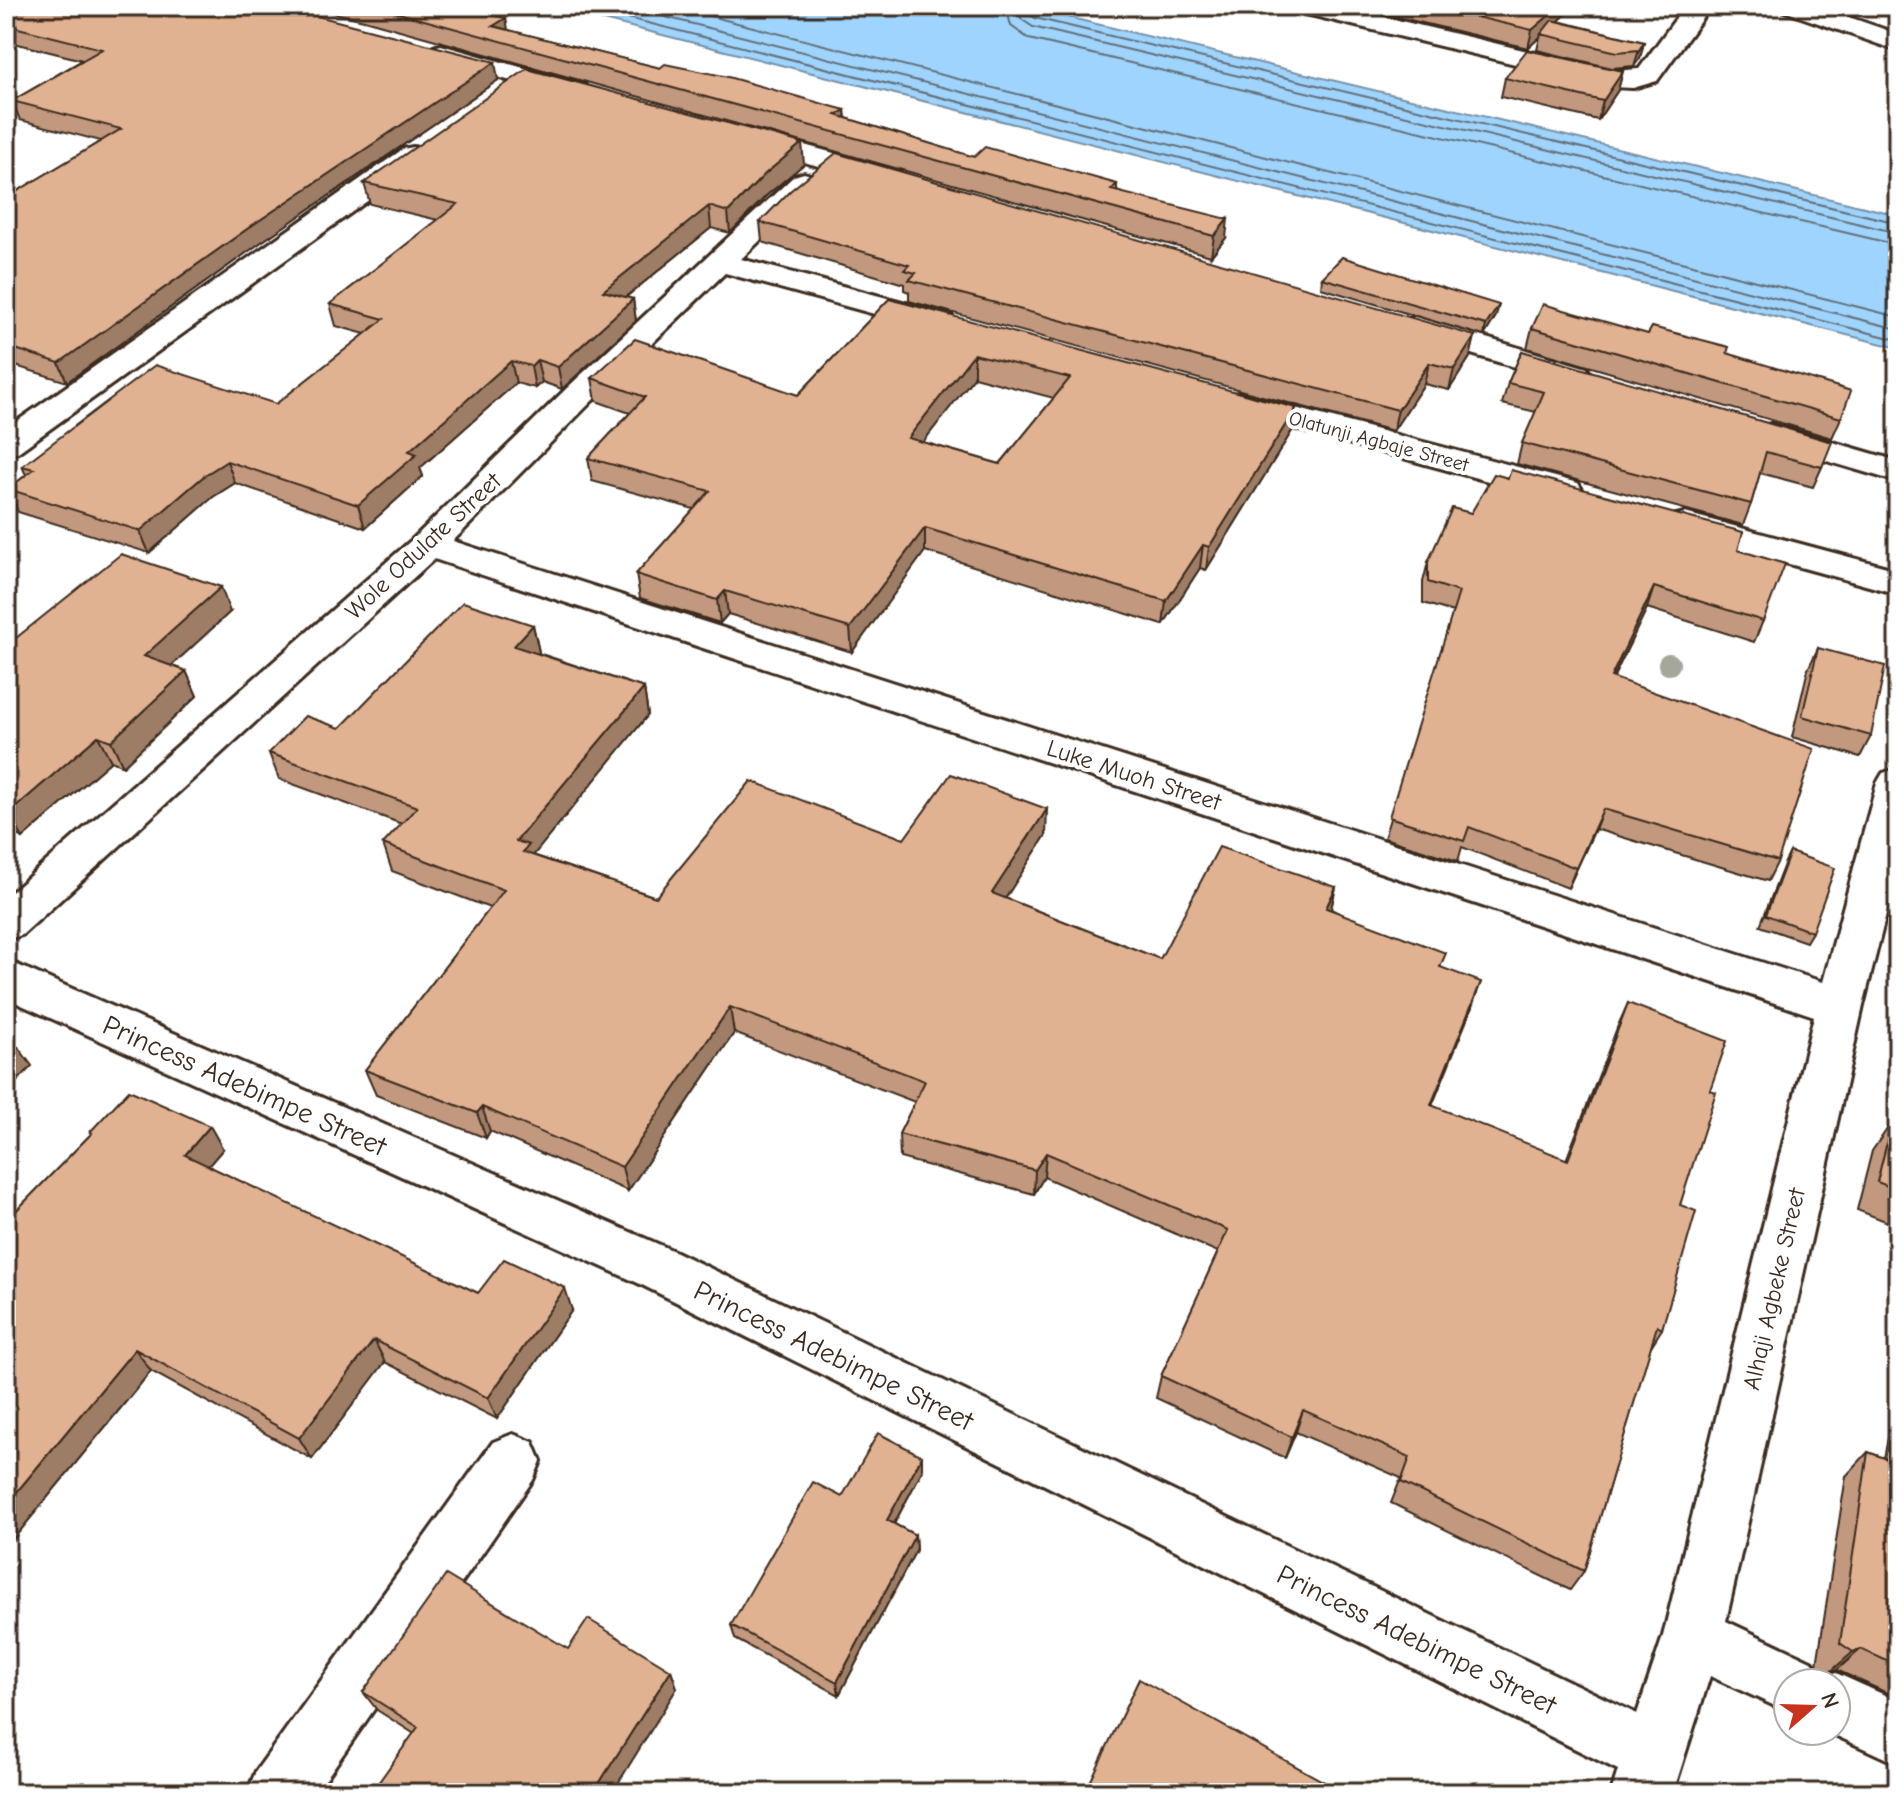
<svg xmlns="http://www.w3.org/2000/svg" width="1904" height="1799" viewBox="0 0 1904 1799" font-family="'Comic Neue',sans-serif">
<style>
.water{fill:#9ed4fd;stroke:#7690a4;stroke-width:2}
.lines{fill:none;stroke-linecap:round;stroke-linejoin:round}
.shore{stroke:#636e77;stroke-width:2}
.minor-casing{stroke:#3b2a1e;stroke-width:6}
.minor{fill:#fff;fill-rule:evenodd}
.tree{fill:#a4a799}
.wall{fill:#c2997e;stroke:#3b2a1e;stroke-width:2;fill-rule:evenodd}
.shaded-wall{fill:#9e7d66;stroke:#3b2a1e;stroke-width:2}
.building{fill:#e1b292;stroke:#3b2a1e;stroke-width:2;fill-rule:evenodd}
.labels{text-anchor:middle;stroke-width:8;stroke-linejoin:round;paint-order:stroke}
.far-street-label{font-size:20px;fill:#3b2a1e;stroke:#fff}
.street-label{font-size:24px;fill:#3b2a1e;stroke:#fff}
.near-street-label{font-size:28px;fill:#3b2a1e;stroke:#fff}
</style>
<rect width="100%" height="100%" fill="#fff"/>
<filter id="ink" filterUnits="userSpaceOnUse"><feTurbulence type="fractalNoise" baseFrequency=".0125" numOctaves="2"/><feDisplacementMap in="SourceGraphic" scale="16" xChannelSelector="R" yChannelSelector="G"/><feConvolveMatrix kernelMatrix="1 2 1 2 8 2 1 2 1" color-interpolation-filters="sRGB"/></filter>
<g filter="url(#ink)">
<path class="water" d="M548,6h473l877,209v133z"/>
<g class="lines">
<g class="shore">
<path d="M581,6l1317,334"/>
<path d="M622,6l1276,323"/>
<path d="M670,6l1228,311"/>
<path d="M1006,6l5,20 18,13 869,206"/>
<path d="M1018,6l3,13 12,8 865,206"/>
<path d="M1028,6l1,8 6,4 863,205"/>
</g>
<g class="minor-casing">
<g id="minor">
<path d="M1293,6h45l274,65 27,-2 46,-63h26l-54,75 -24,7 -21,-1 -306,-73 -9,-3z"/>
<path d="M1780,6h37l81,28v17l-114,-40z"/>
<path d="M441,45l144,40 3,6 -3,6 -10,2 -143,-40 -4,-6 4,-6z"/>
<path d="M745,129l152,41 4,6 -4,6 -10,3 -152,-42 -4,-6 4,-6z"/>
<path d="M413,147l10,2 4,6 -4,6 -405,291 -12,3v-26l397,-280z"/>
<path d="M804,173l10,3 4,6 -4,6 -73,71 210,56 5,7 -5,7 -11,3 -215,-59 -133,128 -139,140 1370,441 54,-199 6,-10 15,-5v98l-35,140 -137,615 87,41 8,18 15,-7 62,28v63l-72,-33h10v-48h-48v29l-78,-36 -37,117h-62l7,-23 -980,-487 -632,-285v-38l668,291 963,463 26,-78 151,-620 -1380,-457 -412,376 -16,5v-43l409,-360 153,-150 226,-211z"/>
<path d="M1415,317l172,51 4,7 -4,7 -12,3 -171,-51 -5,-7 5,-7z"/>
<path d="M1238,393l340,90 5,8 -5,8 -13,3 -339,-92 -5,-7 5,-7z"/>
<path d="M1771,424l127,37v21l-139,-41 -5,-7 5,-7z"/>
<path d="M1685,513l213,57v24l-226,-62 -5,-8 5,-8z"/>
<path d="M513,1434l20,8 8,19 -8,19 -217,313h-69l9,-22 237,-329z"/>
</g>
</g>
<use href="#minor" class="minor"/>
</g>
<circle class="tree" cx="1669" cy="664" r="11"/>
<g class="wall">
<path d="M6,6l492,74 -238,163 -193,139 -61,-19v-165l95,-57 -81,-21 -8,-19 70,-41 -76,-19z"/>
<path d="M303,6h145l60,24 152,38 185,42 1,8 128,39 143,27v7l109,47 -15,18 -847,-236z"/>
<path d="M1351,6h221l-1,4 -13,11 86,21 -4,16 -6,8 -22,2 -75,-18 3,-13 -12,11z"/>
<path d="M1623,71l-5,19 -20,30 -97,-23 4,-19z"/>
<path d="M804,164l-37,31 -37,38 -19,-5 -85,69 7,2 3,22 -74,68 -20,-7 -7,6 -19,-5 -96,85 3,8 -58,52 -130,-45 -22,14 -64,56 -131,-41 -10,-23 18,-14 -4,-9 254,-62 89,-70 -29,-8 -6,-22 108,-84 -68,-16 -6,-21z"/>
<path d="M760,222l715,114 -5,21 -21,33 -25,-6 -31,47 -484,-130v-9l-5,-2v-6l-142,-42z"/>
<path d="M1322,278l174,38 -12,20 -163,-48z"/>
<path d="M889,299l403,132 -86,139 -6,-2 -37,57 -238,-74 -73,101 -124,-38 -8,9 -80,-25 -4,-24 58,-65 -102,-28 -4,-23 42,-45 -34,-12 -4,-23 206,17zM974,377l80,21 -54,66 -77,-22z"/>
<path d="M1532,328l116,6 79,19 114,65 -9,20 -305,-90z"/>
<path d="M1522,351l300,116 -9,20 -53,-14 -9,31 -8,21 -226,-61 5,-21 14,-31 -34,-8 6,-21z"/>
<path d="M1471,513l267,37 25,71 -9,21 -107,-34 -34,70 165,183 -10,20 -173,-52 -27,59 -106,-41 -4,14 -74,-23 69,-226 -30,-9v-21l5,-20z"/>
<path d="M230,612l-59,54 15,5 11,25 -74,70 -12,-5 -88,77 -17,-8v-184z"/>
<path d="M533,625l6,27 -1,1 106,35 4,27 -115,140 123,42 248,-58 142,-4 -41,63 155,61 176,-72 -5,22 110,58 31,40 -40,99 134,54 51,-132 11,-25 82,87 -30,115 -18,124 -12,19 -66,223 -14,19 -179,-87 10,-25 -105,-46 -11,26 -129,-60 5,-22 57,-124 -174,-75 -10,17 -134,-36 -1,-24 16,-32 -181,-69 -106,158 -138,-60 -4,7 -110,-43 -11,-25 125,-162 -98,-37 -9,-27 19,-20 -123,-45 -10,-26 71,-25z"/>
<path d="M1818,648l53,88 -11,21 -68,-20 16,-68z"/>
<path d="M1790,852l22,80 -6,10 -46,-16 25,-64z"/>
<path d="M1892,1122l6,3v101l-41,-16 15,-59z"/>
<path d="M90,1132l133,17 -15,17 270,127 94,17 -75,109 -112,-57 -73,97 -161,-88 -145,177v-335l5,3 80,-82z"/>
<path d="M1898,1389v309l-61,-28 -8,3 -12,-8 29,-189 22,-24 16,6z"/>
<path d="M922,1471l-28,53 21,11 1,15 -77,145 -104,-56 -4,-14 111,-128z"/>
<path d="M568,1649l103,21 6,18 -264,45 -36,-23 -14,-18z"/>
</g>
<g class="shaded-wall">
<path d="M1560,6h12l-1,4 -28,25 -2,-1 -1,3 -12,11 4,-18z"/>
<path d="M506,18l3,18 -16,-10z"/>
<path d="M1644,42l-4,16 -6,8 5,-16z"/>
<path d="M495,62l3,18 -238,163 -193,139 -8,-19 195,-139z"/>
<path d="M1623,71l-5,19 -20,30 5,-19z"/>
<path d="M845,110l1,18 -9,6 -1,-19z"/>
<path d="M802,143l2,21 -37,31 -37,38 -2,-21 37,-38z"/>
<path d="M709,206l2,22 -105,85 -3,-22z"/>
<path d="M1228,219l-2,19 -15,18 3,-20z"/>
<path d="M633,299l3,22 -74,68 -4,-22z"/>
<path d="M1499,305l-3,11 -12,20 2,-11z"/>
<path d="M1475,336l-5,21 -21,33 5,-21z"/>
<path d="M974,354v23l-66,84v-23z"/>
<path d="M537,360l5,22 -7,6 -4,-22z"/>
<path d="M511,361l5,22 -96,85 3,8 -58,52 -7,-23 51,-54z"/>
<path d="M1429,363l-5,21 -31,47 5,-21z"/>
<path d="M1296,408l-4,23 -86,139 3,-23z"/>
<path d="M227,461l8,22 -22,14 -64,56 -9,-22 65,-56z"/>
<path d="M925,528v23l-73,101 -2,-24z"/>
<path d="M1203,545l-3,23 -37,57 3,-24z"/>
<path d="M221,587l9,25 -75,69 -11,-25z"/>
<path d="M1654,587l-7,21 -43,89 7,-20z"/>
<path d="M725,591l3,23 -8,9 -3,-23z"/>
<path d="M533,625l6,27 -18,20 -7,-26z"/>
<path d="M186,671l11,25 -74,70 -12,-25z"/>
<path d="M644,688l4,27 -116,142 4,14 -20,-30z"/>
<path d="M98,736l13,25 -88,77 -14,-25z"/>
<path d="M1047,809l-1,26 -54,84v-26z"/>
<path d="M1603,809l-8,20 -27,59 8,-20z"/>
<path d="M1336,887l-6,26 -4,-5z"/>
<path d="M1481,982l-9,25 -50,123 9,-25z"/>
<path d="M730,1007l4,26 -106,158 -6,-24z"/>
<path d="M18,1047l14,19 -26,27v-34z"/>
<path d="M482,1107l8,24 -4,7 -9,-25z"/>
<path d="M210,1126l13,23 -25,29 -13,-23z"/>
<path d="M1046,1153l-2,24 -10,17 1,-24z"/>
<path d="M565,1288l7,22 -75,109 -9,-21z"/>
<path d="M374,1340l11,22 -73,97 -13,-21z"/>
<path d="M135,1349l16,22 -145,177v-43z"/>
<path d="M1303,1410l-7,22 -11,26 7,-21z"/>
<path d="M922,1456v15l-34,64 -1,-15z"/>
<path d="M915,1535l1,15 -77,145 -2,-13z"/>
<path d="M6,1558l4,4 -4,6z"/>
<path d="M1861,1649l-24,21 -8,3 24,-21z"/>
<path d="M671,1670l6,18 -65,105h-19z"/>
</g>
<g class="building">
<path d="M6,6h273l216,56 -241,162 -195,139 -53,-17v-148l115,-69 -109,-28 90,-52 -96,-24z"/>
<path d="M373,6h75l58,12 -13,8 167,42 5,-4 63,13 117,33 -9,5 138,42 11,-10 132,37 -6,6 117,29 -14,17z"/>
<path d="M1429,6h131l-28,24z"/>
<path d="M1552,20l92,22 -5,8 -22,2 -76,-18z"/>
<path d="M1527,50l96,21 -20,30 -98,-23z"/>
<path d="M527,69l275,74 -37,31 -37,38 -19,-6 -106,85 30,8 -75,68 -21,-7 -6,6 -20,-5 -102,90 8,3 -59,51 -131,-44 -22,14 -65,56 -132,-42 26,-20 -12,-3 133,-101 121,39 108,-85 -54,-15 128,-100 -94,-21z"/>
<path d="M836,153l639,183 -21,33 -25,-6 -31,47 -489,-130 7,-7 -12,-3 5,-5 -149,-43 30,-31z"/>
<path d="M1342,257l157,48 -13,20 -164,-47z"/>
<path d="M889,299l407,109 -87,139 -6,-2 -37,56 -241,-73 -75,100 -125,-37 -8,9 -81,-26 74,-83 -122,-33 57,-61 -53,-19 43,-39 163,56zM974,354l96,24 -70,86 -92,-26z"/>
<path d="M1543,304l105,30 4,-7 77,20 -2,6 124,38 -10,27 -309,-90z"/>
<path d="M1522,351l310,91 -10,25 -56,-15 -15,52 -229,-61 22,-51 -36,-9z"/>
<path d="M1511,470l232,62 -5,18 47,14 -22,57 -109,-34 -43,90 203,72 -36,112 -175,-52 -27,59 -107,-41 -5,14 -75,-24 70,-225 -31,-10v-20l24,-54 19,5 23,-39 14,4z"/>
<path d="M121,554l100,33 -77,69 42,15 -75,70 -13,-5 -89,77 -3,-2v-165z"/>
<path d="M463,602l70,23 -19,21 130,42 -128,153 13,4 -6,7 133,45 95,-116 153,58 47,-65 96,35 -55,84 168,66 59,-112 117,40 -10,21 120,45 -6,14 41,15 -50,123 137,55 60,-157 99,38 -17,49 6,2 -36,113 16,6 -34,118 -5,-3 -73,245 -183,-89 9,-25 -107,-47 -11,27 -131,-61 67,-146 -182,-77 -11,17 -136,-36 26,-53 -195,-74 -108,160 -140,-60 -5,6 -112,-43 139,-180 -121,-46 34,-37 -148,-54 36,-37 35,12z"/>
<path d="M1818,648l67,18 -14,70 -69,-20z"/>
<path d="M1790,852l45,16 -23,64 -46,-17z"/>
<path d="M6,1041l12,6 -12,12z"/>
<path d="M129,1090l81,36 -25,29 293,138 26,-34 61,29 -77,110 -114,-58 -75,98 -164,-89 -129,156v-292l5,3 81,-83 -2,-1z"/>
<path d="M1892,1122l6,3v65l-21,-8z"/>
<path d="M878,1433l44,23 -35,64 28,15 -78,147 -106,-57 82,-143 29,15z"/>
<path d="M1868,1452l30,11v203l-37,-17 -8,3 -13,-9z"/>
<path d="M446,1575l122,74 20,-30 83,51 -78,123h-222l47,-66 -55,-35z"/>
<path d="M1139,1679l205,114h-259z"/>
</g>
</g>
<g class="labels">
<g class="far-street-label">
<text transform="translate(1379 441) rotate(15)" y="7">Olatunji Agbaje Street</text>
</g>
<g class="street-label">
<text transform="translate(423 546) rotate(-43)" y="8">Wole Odulate Street</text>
<text transform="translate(1134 775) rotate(18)" y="8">Luke Muoh Street</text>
<text transform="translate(1774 1289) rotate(-77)" y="8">Alhaji Agbeke Street</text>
</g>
<g class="near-street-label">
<text transform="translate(245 1085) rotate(24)" y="10">Princess Adebimpe Street</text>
<text transform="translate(834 1355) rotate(26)" y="10">Princess Adebimpe Street</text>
<text transform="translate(1417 1639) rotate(26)" y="10">Princess Adebimpe Street</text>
</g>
</g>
<rect width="1904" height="1799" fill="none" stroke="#fff" stroke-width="32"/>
<rect x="16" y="16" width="1872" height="1767" fill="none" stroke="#3b2a1e" stroke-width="3" filter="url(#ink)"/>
<g transform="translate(1812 1707) rotate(70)"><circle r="38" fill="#ffffff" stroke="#b1aaa5" stroke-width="2"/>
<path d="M0-6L14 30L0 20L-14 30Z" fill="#c8321e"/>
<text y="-12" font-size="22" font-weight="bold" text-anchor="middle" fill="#3b2a1e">N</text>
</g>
</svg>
